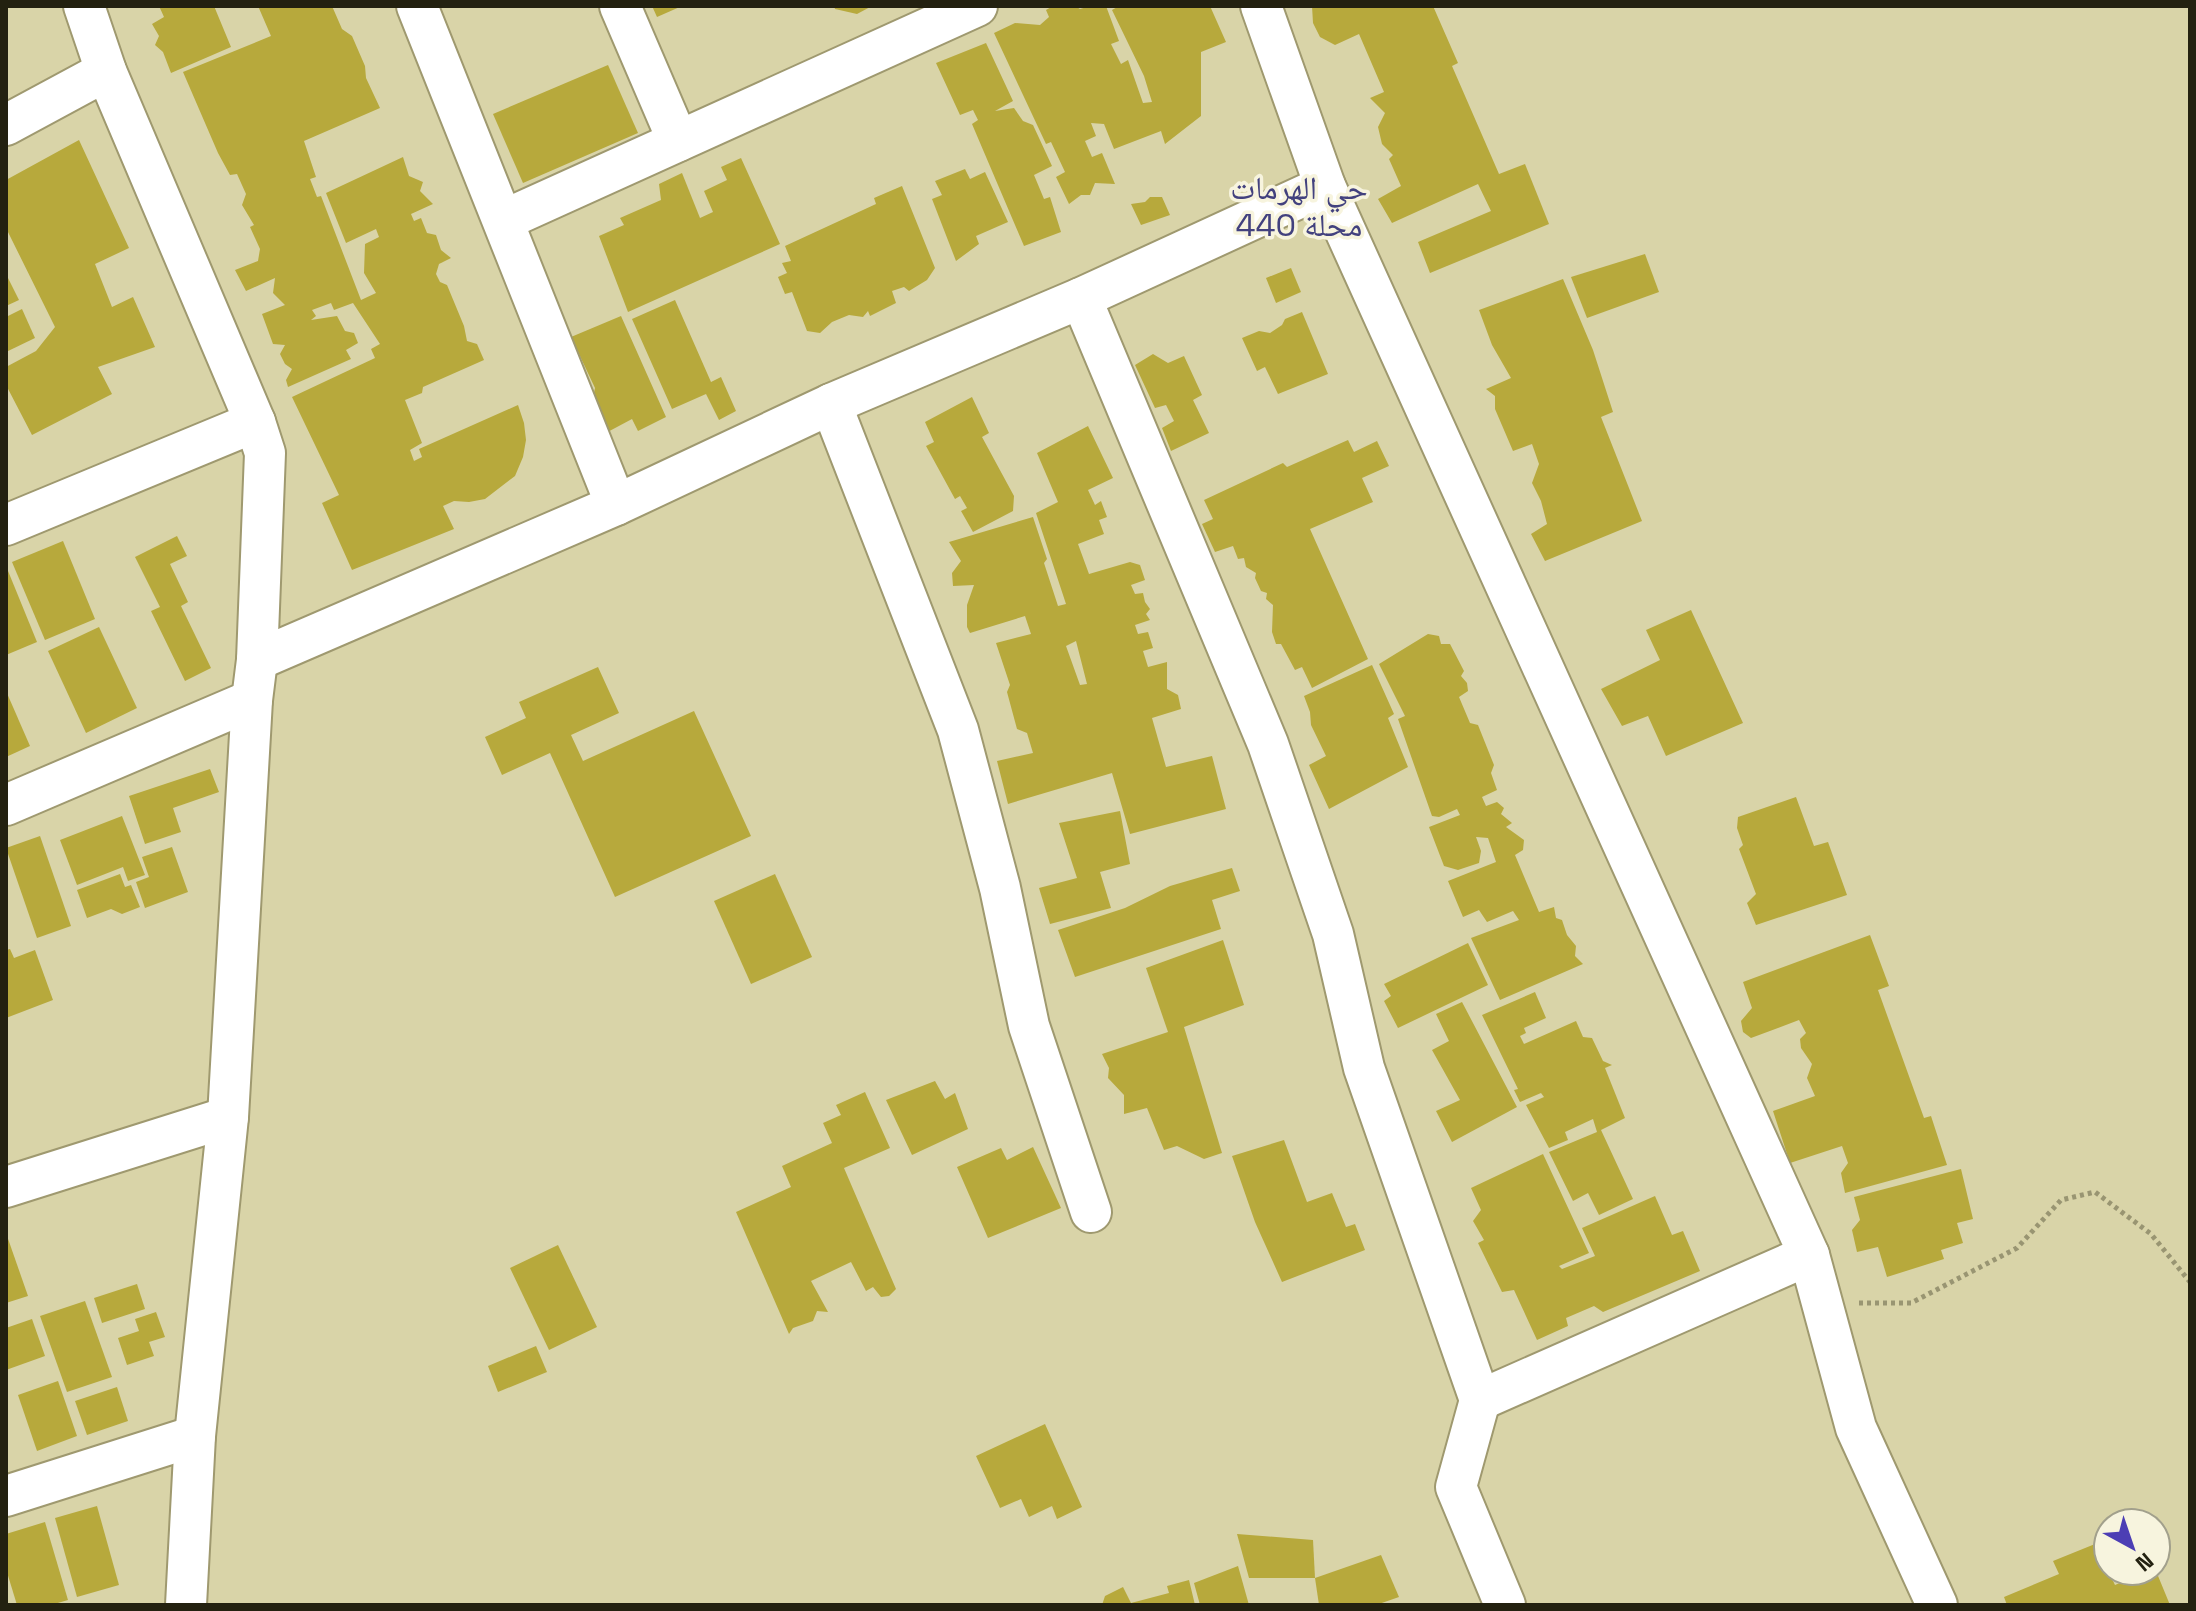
<svg xmlns="http://www.w3.org/2000/svg" width="2196" height="1611" viewBox="0 0 2196 1611" font-family="'Space Grotesk','Noto Naskh Arabic',sans-serif">
<style>
.building{fill:#b7a93c;fill-rule:evenodd}
.lines{fill:none;stroke-linecap:round;stroke-linejoin:round}
.minor-casing{stroke:#9f996f;stroke-width:44}
.path{stroke:#999572;stroke-width:5;stroke-dasharray:4 4;stroke-linecap:butt}
.minor{stroke:#fff;stroke-width:40}
.labels{text-anchor:middle;stroke-width:7;stroke-linejoin:round;paint-order:stroke}
.neighbourhood-label{font-size:32px;fill:#42417e;stroke:#f7f4de}
</style>
<rect width="100%" height="100%" fill="#d9d4a8"/>
<g class="building">
<path d="M159,6h55l17,41 -60,26 -8,-21 -8,-7 4,-9 -7,-12 12,-7z"/>
<path d="M258,6h74l10,23 10,7 13,30 1,12 14,30 -76,33 12,36 -6,2 7,18 4,-1 40,104 15,-7 -12,-20 1,-29 14,-7 -3,-8 -30,14 -20,-50 77,-36 6,19 14,6 -3,9 13,13 -22,10 3,7 7,-3 6,15 9,2 5,15 10,8 -12,6 -3,10 4,8 7,3 17,41 3,15 10,3 7,16 -61,27 -1,6 -17,7 17,43 -12,7 4,11 8,-4 -3,-8 99,-44 6,18 2,17 -3,17 -8,19 -30,23 -16,3 -15,-1 -11,5 11,23 -102,41 -30,-67 17,-8 -47,-98 83,-39 -4,-9 9,-5 -27,-41 -19,7 -3,-7 -19,7 4,6 -5,4 26,-4 8,15 9,2 4,10 -12,7 5,9 -63,28 -2,-7 6,-11 -7,-5 -5,-10 5,-9 -12,-1 -11,-30 23,-9 -12,-12 2,-15 -29,13 -11,-21 23,-9 2,-12 -10,-22 4,-2 -12,-20 4,-11 -9,-20 -7,1 -12,-22 -35,-81 88,-36z"/>
<path d="M652,6h30l-25,11z"/>
<path d="M834,6h38l-15,8 -22,-5z"/>
<path d="M1053,6h22l5,3 10,-3h16l13,35 -8,3 10,20 7,-4 15,43 9,-1 -8,-26 -32,-66 7,-4h91l16,36 -25,10v64l-36,28 -4,-13 -47,18 -10,-25 -13,-1 5,13 -11,5 7,16 10,-4 13,31 -20,-1 -5,12h-9l-12,9 -13,-27 9,-5 -14,-30 -5,2 -52,-111 21,-10 25,2 9,-8 -3,-7z"/>
<path d="M1312,6h121l25,57 -6,3 47,108 26,-10 24,60 -119,49 -12,-31 73,-31 -13,-27 -86,39 -14,-24 23,-13 -12,-27 4,-4 -11,-11 -4,-17 7,-14 -15,-15 14,-6 -25,-58 -24,11 -15,-8 -7,-14z"/>
<path d="M986,43l27,58 -18,10 19,-3 9,13 10,4 19,41 -18,9 10,24 6,-2 11,35 -37,14 -52,-122 6,-4 -5,-10 -13,5 -24,-52z"/>
<path d="M608,65l30,68 -115,50 -30,-69z"/>
<path d="M79,140l50,108 -34,16 17,43 21,-10 22,50 -57,20 14,27 -80,41 -26,-50v-18l30,-16 19,-24 -49,-99v-48z"/>
<path d="M741,158l39,86 -152,68 -29,-76 25,-11 -4,-7 41,-18 -2,-16 23,-11 18,45 13,-6 -9,-21 23,-11 -6,-13z"/>
<path d="M965,169l5,10 15,-7 23,50 -32,14 3,8 -23,17 -24,-62 10,-4 -7,-14z"/>
<path d="M902,186l33,82 -8,12 -18,11 -5,-4 -12,4 4,12 -26,13 -2,-5 -5,6 -14,-2 -17,7 -12,11 -13,-2 -15,-39 -7,2 -7,-17 9,-4 -5,-10 9,-2 -6,-15 91,-42 -2,-6z"/>
<path d="M1150,197h12l8,18 -29,10 -10,-21 14,-2z"/>
<path d="M1645,254l14,38 -72,26 -16,-41z"/>
<path d="M1291,268l10,24 -25,11 -10,-25z"/>
<path d="M6,274l13,26 -13,6z"/>
<path d="M1563,279l30,71 20,62 -12,5 41,104 -97,40 -14,-27 16,-10 -6,-23 -9,-18 7,-19 -7,-20 -19,7 -18,-42v-13l-9,-7 25,-11 -19,-33 -13,-35z"/>
<path d="M675,300l36,82 10,-5 15,34 -17,9 -13,-26 -34,15 -40,-90z"/>
<path d="M22,309l13,29 -29,14v-35z"/>
<path d="M1302,312l26,62 -50,20 -13,-27 -8,4 -15,-33 17,-7 11,2 12,-8 3,-6z"/>
<path d="M621,316l45,101 -28,14 -6,-12 -30,16 -12,-24 5,-23 -24,-51z"/>
<path d="M1153,354l15,9 16,-7 18,39 -9,5 16,33 -38,18 -9,-23 12,-7 -8,-16 -11,3 -20,-43z"/>
<path d="M972,397l17,36 -7,4 32,59 -1,15 -40,21 -12,-21 6,-3 -7,-12 -5,3 -29,-53 8,-4 -9,-20z"/>
<path d="M1088,426l25,52 -25,12 7,15 6,-4 6,16 -8,3 5,14 -26,10 11,30 41,-12 10,3 5,15 -14,5 4,9 8,-1 2,9 5,7 -4,5 4,6 -15,5 3,9 10,-2 5,16 -10,3 5,16 19,-5v27l11,6 3,14 -29,9 14,49 46,-11 14,53 -96,25 -18,-61 -104,31 -11,-43 36,-8 -6,-20 -10,-4 -10,-37 3,-7 -14,-42 35,-9 -6,-18 -55,17 -3,-6v-22l7,-20 -21,1 -1,-13 9,-12 -12,-19 84,-25 14,42 -3,4 14,43 8,-2 -30,-91 22,-11 -21,-49zM1076,641l11,43 -7,1 -14,-39z"/>
<path d="M1348,440l6,12 23,-11 12,25 -27,12 11,24 -63,27 58,130 -56,29 -10,-21 -7,3 -14,-26h-5l-4,-12 1,-27 -7,-6 1,-6 -6,-2 -6,-13 1,-5 -10,-6 -2,-9 -6,1 -5,-13 -18,6 -13,-28 11,-5 -9,-19 79,-37 4,4z"/>
<path d="M177,536l10,20 -17,8 18,38 -7,4 30,62 -26,13 -34,-70 9,-4 -25,-50z"/>
<path d="M63,541l32,78 -50,21 -33,-78z"/>
<path d="M6,566l31,76 -31,13z"/>
<path d="M1691,610l52,113 -77,33 -18,-40 -26,10 -21,-37 59,-29 -14,-30z"/>
<path d="M99,627l38,81 -51,25 -38,-82z"/>
<path d="M1428,634l11,2 2,8h9l14,27 -3,5 6,7 1,8 -9,6 11,26 8,2 16,40 -3,8 6,17 -15,7 4,9 11,-4 7,6 -3,6 11,9 -6,4 18,13 -1,10 -8,5 24,57 15,-5 2,11 6,2 5,15 9,11 -1,10 8,8 -83,36 -29,-62 48,-18 -6,-9 -26,11 -8,-12 -16,7 -15,-36 48,-19 -8,-24 -12,-1 5,14 -2,12 -21,7 -14,-4 -15,-39 31,-12 -3,-6 -18,8 -7,-1 -34,-97 7,-3 -26,-52z"/>
<path d="M1372,665l22,49 -6,4 20,49 -79,42 -20,-44 17,-9 -15,-31 -1,-13 -6,-16z"/>
<path d="M598,667l21,46 -48,22 12,26 111,-50 57,125 -136,61 -65,-144 -48,22 -17,-38 41,-19 -7,-16z"/>
<path d="M6,691l24,55 -24,11z"/>
<path d="M210,769l9,23 -46,16 8,24 -36,12 -16,-48z"/>
<path d="M1796,797l18,49 14,-4 19,53 -91,30 -9,-22 9,-9 -17,-45 4,-4 -6,-17 1,-11z"/>
<path d="M1120,811l10,53 -30,8 11,36 -61,16 -11,-36 38,-10 -18,-55z"/>
<path d="M122,816l23,59 -17,6 -5,-14 -46,18 -17,-45z"/>
<path d="M40,836l31,90 -34,12 -31,-90z"/>
<path d="M172,847l16,45 -43,16 -9,-26 13,-5 -7,-20z"/>
<path d="M1232,868l8,23 -28,9 9,29 -146,48 -17,-47 67,-22 45,-22z"/>
<path d="M120,874l5,13 6,-2 9,22 -18,7 -11,-5 -24,9 -10,-28z"/>
<path d="M775,874l37,83 -61,27 -37,-83z"/>
<path d="M1870,935l19,51 -11,4 46,128 7,-2 16,49 -102,28 -4,-20 7,-10 -6,-17 -52,17 -17,-52 42,-15 -8,-18 5,-14 -11,-16 -1,-9 6,-6 -7,-13 -48,18 -8,-6 -2,-11 11,-13 -9,-26z"/>
<path d="M1223,940l21,65 -60,22 38,126 -18,6 -27,-13 -13,4 -17,-42 -23,6v-19l-16,-17 1,-10 -7,-14 66,-22 -22,-64z"/>
<path d="M1468,943l20,42 -90,43 -14,-27 7,-5 -7,-12z"/>
<path d="M10,949l4,9 21,-8 18,50 -47,18v-68z"/>
<path d="M1535,992l11,26 -22,10 2,5 -6,3 4,8 52,-23 7,16 9,1 11,23 9,4 -7,3 20,50 -24,12 32,69 -34,16 -11,-22 -15,8 -24,-49 48,-20 -4,-13 -28,13 3,8 -19,8 -23,-43 18,-8 -3,-4 -21,9 -6,-12 4,-1 -36,-74z"/>
<path d="M1462,1002l55,105 -65,35 -16,-31 24,-11 -28,-50 17,-9 -13,-27z"/>
<path d="M935,1081l10,18 10,-6 13,36 -56,26 -26,-55z"/>
<path d="M865,1092l25,56 -46,20 52,121 -7,7 -8,1 -8,-10 -7,4 -15,-29 -40,19 17,31 -11,-1 -4,10 -20,7 -4,6 -53,-122 55,-25 -9,-21 50,-23 -9,-20 18,-8 -5,-10z"/>
<path d="M1284,1140l23,62 25,-9 14,34 9,-3 10,26 -83,32 -27,-60 -23,-66z"/>
<path d="M1033,1147l28,61 -73,30 -31,-71 44,-19 6,12z"/>
<path d="M1543,1154l46,99 -30,13 3,3 33,-13 -13,-28 73,-32 17,39 11,-4 17,40 -97,41 -9,-6 -28,12 2,8 -31,14 -23,-50 -12,2 -24,-49 6,-3 -11,-19 8,-11 -10,-22z"/>
<path d="M1961,1169l12,50 -16,4 6,20 -22,7 3,9 -57,18 -9,-30 -21,5 -5,-22 8,-10 -6,-23z"/>
<path d="M6,1233l22,63 -22,7z"/>
<path d="M558,1245l39,82 -48,23 -39,-82z"/>
<path d="M137,1284l8,25 -43,14 -8,-25z"/>
<path d="M85,1301l27,76 -45,15 -27,-76z"/>
<path d="M156,1312l9,25 -16,5 5,14 -27,9 -9,-27 21,-7 -4,-12z"/>
<path d="M32,1319l13,37 -39,14v-42z"/>
<path d="M536,1346l11,26 -49,20 -10,-26z"/>
<path d="M58,1381l19,55 -40,15 -19,-56z"/>
<path d="M117,1387l11,34 -41,14 -12,-34z"/>
<path d="M1045,1424l37,83 -25,12 -5,-13 -23,11 -8,-18 -21,9 -24,-52z"/>
<path d="M97,1506l22,79 -42,12 -22,-79z"/>
<path d="M45,1522l23,78 -17,5h-34l-11,-36v-35z"/>
<path d="M1237,1534l76,6 2,38h-66z"/>
<path d="M2095,1544l20,41 33,-14h8l14,34h-163l-3,-8 55,-23 -6,-13z"/>
<path d="M1381,1555l18,42 -23,8h-57l-4,-27z"/>
<path d="M1238,1566l11,39h-49l-6,-22z"/>
<path d="M1189,1580l6,25h-93l3,-9 18,-9 8,16 38,-10 -2,-7z"/>
</g>
<g class="lines">
<g class="minor-casing">
<g id="minor">
<path d="M84,6l22,65 149,351 10,31 -8,207 -5,40 -24,417 -33,319 -9,169"/>
<path d="M417,6l199,499"/>
<path d="M620,6l58,135"/>
<path d="M1261,6l64,180 484,1069 -329,145"/>
<path d="M6,125l100,-54"/>
<path d="M504,220l473,-214"/>
<path d="M1081,298l187,446 65,190 31,134 116,332 -24,87 49,118"/>
<path d="M831,404l127,326 42,158 29,138 62,186"/>
<path d="M6,525l249,-103"/>
<path d="M257,660l359,-155 215,-101 250,-106 244,-112"/>
<path d="M6,805l246,-105"/>
<path d="M6,1187l222,-70"/>
<path d="M1809,1255l47,173 81,177"/>
<path d="M6,1496l189,-60"/>
</g>
</g>
<path class="path" d="M1859,1303h52l106,-55 44,-48 34,-8 56,42 39,48"/>
<use href="#minor" class="minor"/>
</g>
<g class="labels">
<g class="neighbourhood-label">
<text x="1299" y="199">حي الهرمات<tspan x="1299" dy="37">محلة 440</tspan></text>
</g>
</g>
<rect width="2196" height="1611" fill="none" stroke="#232110" stroke-width="16"/>
<g transform="translate(2132 1547) rotate(140)"><circle r="38" fill="#f7f4de" stroke="#a2a08c" stroke-width="2"/>
<path d="M0-6L14 30L0 20L-14 30Z" fill="#4c3eb4"/>
<text y="-12" font-size="22" font-weight="bold" text-anchor="middle" fill="#232110">N</text>
</g>
</svg>
